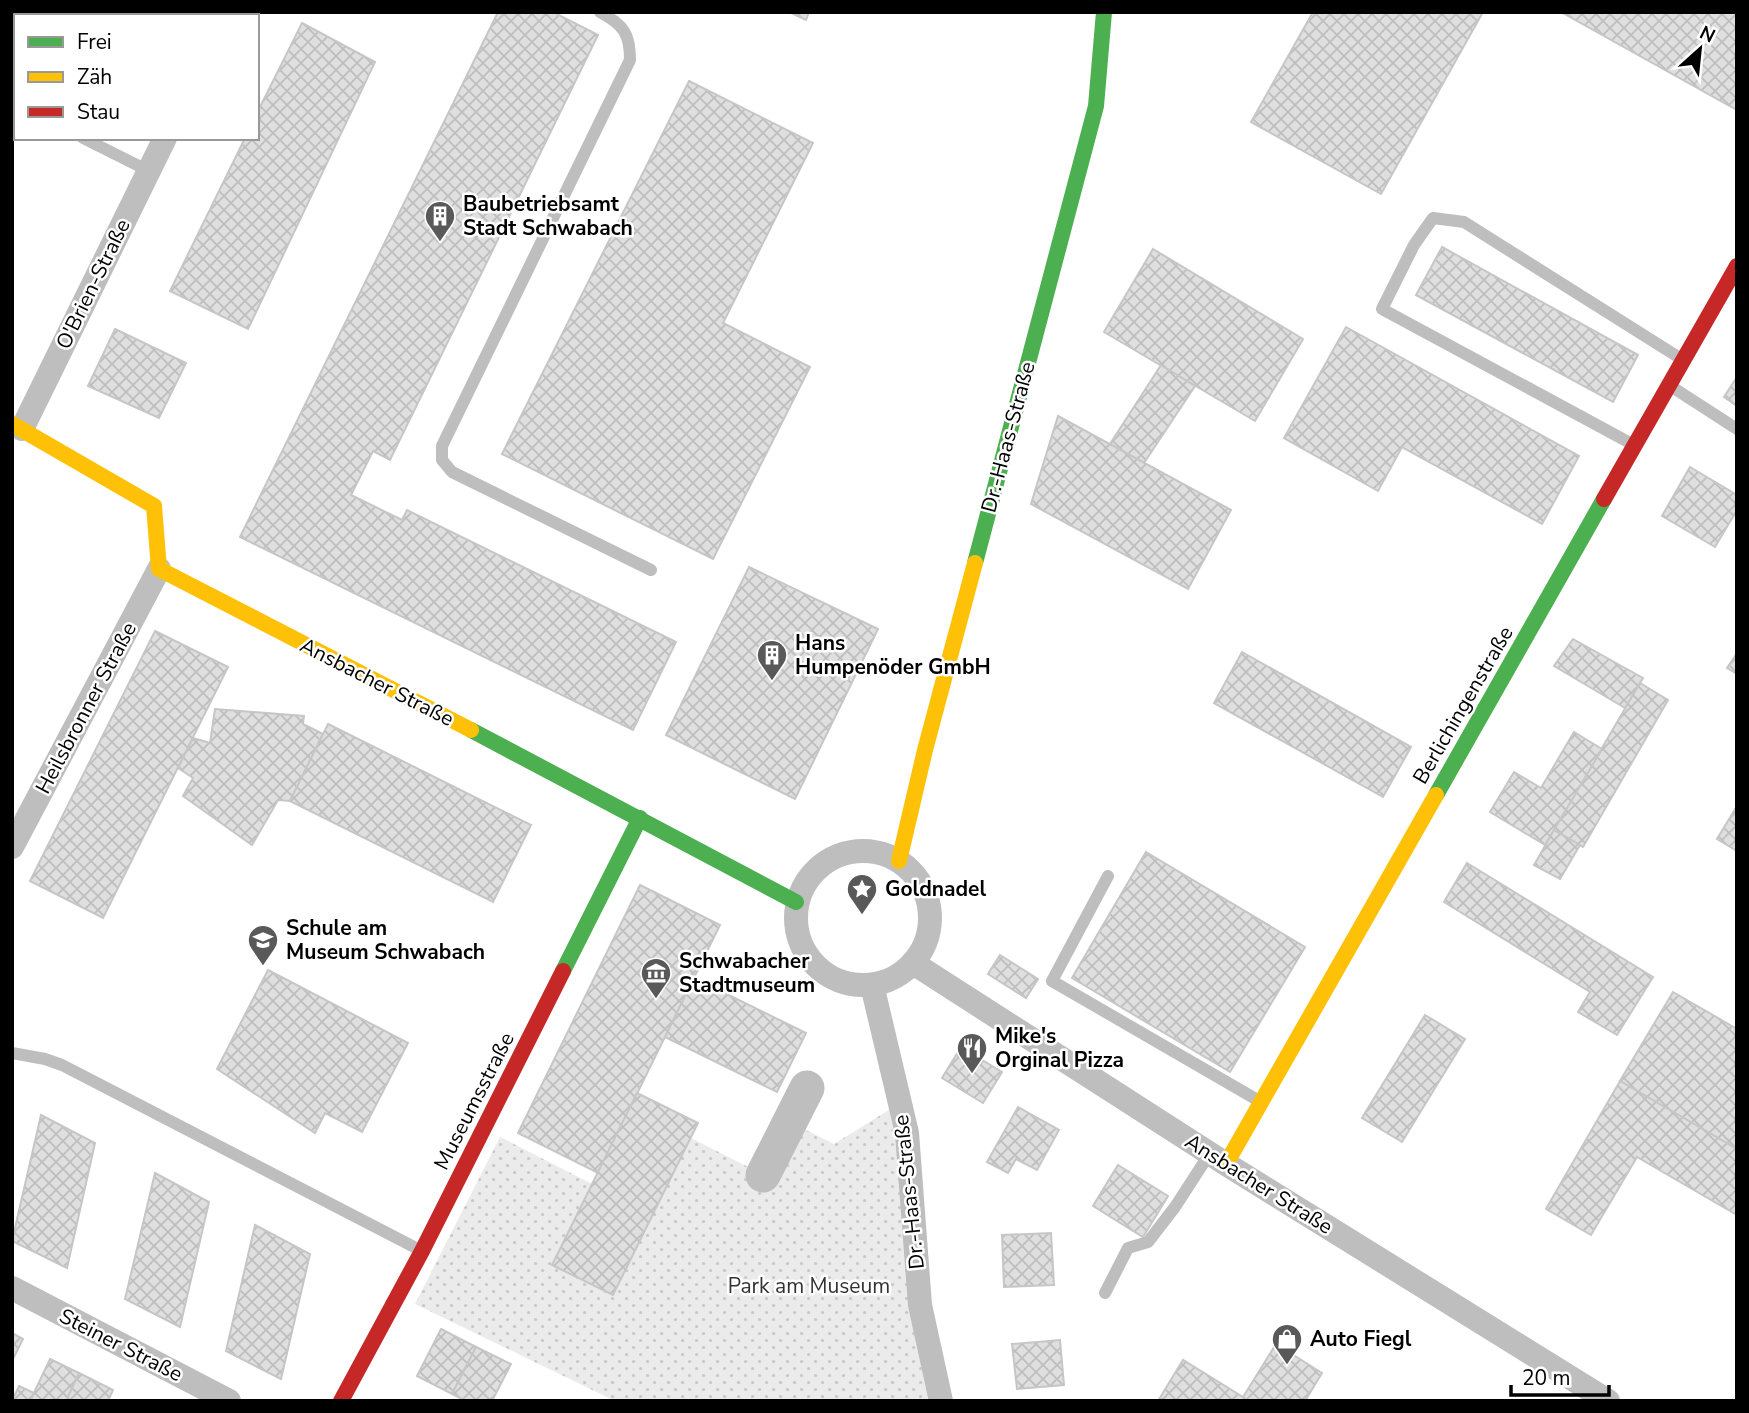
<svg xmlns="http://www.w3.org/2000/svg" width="1749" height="1413" viewBox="0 0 1749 1413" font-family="'Nunito Sans',sans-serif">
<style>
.park{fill:url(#park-dots)}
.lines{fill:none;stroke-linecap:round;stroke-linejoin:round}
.canal{stroke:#bebebe;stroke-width:35}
.building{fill:url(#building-cross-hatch);stroke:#c6c6c6;stroke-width:2}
.lane{stroke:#bebebe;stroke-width:12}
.street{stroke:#bebebe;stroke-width:24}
.fast{stroke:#4caf50;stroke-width:16}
.slow{stroke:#ffc107;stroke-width:16}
.jam{stroke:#c62828;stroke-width:16}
.labels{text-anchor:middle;stroke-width:5;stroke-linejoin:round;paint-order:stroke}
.poi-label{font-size:21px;font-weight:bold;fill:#000;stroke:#fff;text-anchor:start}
.street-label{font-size:21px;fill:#000;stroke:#fff}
.park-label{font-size:21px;fill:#323232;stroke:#fff}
</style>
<defs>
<pattern id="park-dots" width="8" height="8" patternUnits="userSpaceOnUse" patternTransform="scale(1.75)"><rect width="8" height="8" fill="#ebebeb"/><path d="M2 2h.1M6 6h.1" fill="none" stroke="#c8c8c8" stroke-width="1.8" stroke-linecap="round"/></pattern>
<pattern id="building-cross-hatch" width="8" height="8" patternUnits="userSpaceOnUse" patternTransform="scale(1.75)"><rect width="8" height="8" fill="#dfdfdf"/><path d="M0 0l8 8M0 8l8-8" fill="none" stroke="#bebebe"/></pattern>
</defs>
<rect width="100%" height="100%" fill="#fff"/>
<path class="park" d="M900,1103l41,298h-326l-200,-97 85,-167 92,47 -39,81 60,30 78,-157 79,40 28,-52 36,18z"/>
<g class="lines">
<path class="canal" d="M763,1175l44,-87"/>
</g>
<g class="building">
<path d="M12,12h27l-1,4h-22v45l-4,7z"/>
<path d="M49,12h130l-1,4h-122z"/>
<path d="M498,12h55l45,23 -208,425 -17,-9 -22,44 51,25 5,-10 269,132 -43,88 -393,-193z"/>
<path d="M789,12h20l-3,8z"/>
<path d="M1313,12h170l-102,182 -130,-72z"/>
<path d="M1561,12h176v98z"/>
<path d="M302,23l73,39 -127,267 -78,-38 75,-153h12v-25z"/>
<path d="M689,81l124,62 -90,180 87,44 -97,192 -211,-105z"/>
<path d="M1442,247l196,108 -25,47 -197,-107z"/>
<path d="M1153,249l150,90 -48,82 -151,-89z"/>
<path d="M1346,327l233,129 -37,68 -140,-77 -24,44 -94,-53z"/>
<path d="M115,329l71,34 -27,55 -71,-32z"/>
<path d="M1161,365l34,21 -51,77 -34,-19z"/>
<path d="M1737,377v29l-13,-9z"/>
<path d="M1058,416l173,94 -43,79 -157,-85z"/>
<path d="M1690,467l47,28v15l-22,37 -53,-31z"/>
<path d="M749,567l129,62 -83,170 -129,-64z"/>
<path d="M155,631l73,36 -125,251 -73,-37z"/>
<path d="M1573,639l70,39 -18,30 -71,-42z"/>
<path d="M1242,652l169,95 -28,50 -169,-94z"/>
<path d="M1737,653v21l-10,-6z"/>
<path d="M1640,683l28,17 -85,147 -29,-17z"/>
<path d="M215,709l89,7 -1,8 20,10 -33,67 -12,-1 -26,45 -69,-49 10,-18 -15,-10 15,-30 17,5z"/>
<path d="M328,724l203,101 -38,77 -203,-101z"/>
<path d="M1574,732l28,17 -57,96 -55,-33 24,-40 27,16z"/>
<path d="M1737,806v45l-20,-12z"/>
<path d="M1554,830l26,15 -20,34 -26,-14z"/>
<path d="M1146,852l159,95 -75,125 -158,-94z"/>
<path d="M1467,863l186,114 -36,58 -39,-23 12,-20 -146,-90z"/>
<path d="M640,885l80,40 -122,248 -80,-40z"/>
<path d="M1000,955l38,24 -12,19 -38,-24z"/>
<path d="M268,970l140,73 -46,89 -37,-19 -10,20 -98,-64z"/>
<path d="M694,978l112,55 -29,59 -112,-55z"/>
<path d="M1673,992l64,37v120l-117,-68z"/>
<path d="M1425,1015l40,24 -63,103 -40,-24z"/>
<path d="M961,1047l41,25 -19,31 -41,-25z"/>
<path d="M1620,1081l117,68v66l-100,-58 -46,78 -45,-26z"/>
<path d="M637,1093l61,30 -85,172 -61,-30z"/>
<path d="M1018,1107l41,23 -22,40 -21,-11 -8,14 -21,-11z"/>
<path d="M41,1115l54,28 -28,125 -55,-27z"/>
<path d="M1118,1165l50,31 -25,41 -50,-31z"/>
<path d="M155,1173l54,29 -29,125 -55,-28z"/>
<path d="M255,1225l55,29 -29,125 -55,-28z"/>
<path d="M1051,1233l3,52 -50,2 -2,-52z"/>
<path d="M441,1329l35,18 -24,47 -35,-18z"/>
<path d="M12,1333l11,6 -11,22z"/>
<path d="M1060,1340l4,45 -47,4 -5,-45z"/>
<path d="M1276,1344l46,29 -17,28h-147l25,-41 60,37z"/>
<path d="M476,1347l35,17 -19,37h-26l-14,-7z"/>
<path d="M50,1359l29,14 -13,28h-36z"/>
<path d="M79,1373l34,17 -5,11h-42z"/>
<path d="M19,1386l15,7 -4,8h-18z"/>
</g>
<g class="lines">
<g class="lane">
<path d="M600,12c24,13 30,22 30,48l-188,386v14l10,12 199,98"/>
<path d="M12,103l4,2"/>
<path d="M83,138l66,33"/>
<path d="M1672,387l65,42"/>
<path d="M1632,444l-250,-135 32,-64 19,-27 31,4 219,138"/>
<path d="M1108,876l-56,105 209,121"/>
<path d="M12,1053l33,6 17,6 358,185"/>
<path d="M1105,1293l23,-45 20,-6 27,-35 35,-54"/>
</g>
<g class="street">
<path d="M225,16l1,-4"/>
<path d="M22,429l143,-291"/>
<path d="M12,847l147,-278"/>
<circle cx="863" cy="918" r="67"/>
<path d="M913,963l313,201 382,237"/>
<path d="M872,985l35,148 13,172 21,96"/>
<path d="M12,1288l217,113"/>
</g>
<g class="fast">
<path d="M975,563l121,-457 8,-94"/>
<path d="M471,730l325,172"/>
<path d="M1436,795l168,-296"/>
<path d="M563,971l77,-153"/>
</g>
<g class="slow">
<path d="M12,424l142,82 5,63 312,161"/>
<path d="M899,861l26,-111 50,-187"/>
<path d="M1226,1164l210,-369"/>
</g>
<g class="jam">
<path d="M1604,499l133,-233"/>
<path d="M341,1401l81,-150 141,-280"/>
</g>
</g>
<defs>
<g id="building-pin" transform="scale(1.575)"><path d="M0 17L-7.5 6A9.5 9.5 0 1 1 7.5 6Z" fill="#595959" stroke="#fff"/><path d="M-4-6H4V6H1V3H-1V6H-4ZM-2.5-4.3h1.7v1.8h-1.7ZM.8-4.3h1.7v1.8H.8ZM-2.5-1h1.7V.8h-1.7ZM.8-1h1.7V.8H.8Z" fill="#fff"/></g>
<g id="sight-pin" transform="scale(1.575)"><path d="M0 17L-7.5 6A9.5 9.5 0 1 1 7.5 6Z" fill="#595959" stroke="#fff"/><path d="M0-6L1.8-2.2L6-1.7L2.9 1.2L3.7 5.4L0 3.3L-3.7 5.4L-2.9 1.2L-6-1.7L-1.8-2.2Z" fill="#fff"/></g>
<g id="school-pin" transform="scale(1.575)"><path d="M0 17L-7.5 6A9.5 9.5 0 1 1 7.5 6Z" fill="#595959" stroke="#fff"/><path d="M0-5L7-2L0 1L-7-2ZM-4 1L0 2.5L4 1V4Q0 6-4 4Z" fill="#fff"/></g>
<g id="museum-pin" transform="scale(1.575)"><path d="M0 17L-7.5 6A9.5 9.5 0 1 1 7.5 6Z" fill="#595959" stroke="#fff"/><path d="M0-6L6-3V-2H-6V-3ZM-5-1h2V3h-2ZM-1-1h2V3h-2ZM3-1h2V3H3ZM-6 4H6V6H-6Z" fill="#fff"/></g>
<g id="restaurant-pin" transform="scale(1.575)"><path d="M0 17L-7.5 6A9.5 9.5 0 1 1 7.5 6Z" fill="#595959" stroke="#fff"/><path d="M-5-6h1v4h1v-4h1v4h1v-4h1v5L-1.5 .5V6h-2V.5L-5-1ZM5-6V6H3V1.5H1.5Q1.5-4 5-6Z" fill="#fff"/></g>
<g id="shop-pin" transform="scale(1.575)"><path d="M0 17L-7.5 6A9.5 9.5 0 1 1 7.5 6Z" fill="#595959" stroke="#fff"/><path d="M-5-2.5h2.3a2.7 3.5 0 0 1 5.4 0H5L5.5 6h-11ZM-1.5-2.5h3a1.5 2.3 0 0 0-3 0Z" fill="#fff"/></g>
</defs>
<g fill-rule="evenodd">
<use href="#building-pin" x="440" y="216"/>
<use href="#building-pin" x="772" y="655"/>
<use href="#sight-pin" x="862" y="889"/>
<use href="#school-pin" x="263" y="940"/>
<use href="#museum-pin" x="656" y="973"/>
<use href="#restaurant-pin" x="972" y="1048"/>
<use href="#shop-pin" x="1287" y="1339"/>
</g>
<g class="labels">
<g class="poi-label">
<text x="463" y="211">Baubetriebsamt<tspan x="463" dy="24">Stadt Schwabach</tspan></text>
<text x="795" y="650">Hans<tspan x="795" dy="24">Humpenöder GmbH</tspan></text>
<text x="885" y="896">Goldnadel</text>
<text x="286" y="935">Schule am<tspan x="286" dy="24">Museum Schwabach</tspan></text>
<text x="679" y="968">Schwabacher<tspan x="679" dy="24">Stadtmuseum</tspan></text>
<text x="995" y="1043">Mike's<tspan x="995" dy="24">Orginal Pizza</tspan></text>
<text x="1310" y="1346">Auto Fiegl</text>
</g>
<g class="street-label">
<text transform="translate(93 284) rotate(-64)" y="7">O'Brien-Straße</text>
<text transform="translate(1008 437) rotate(-75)" y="7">Dr.-Haas-Straße</text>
<text transform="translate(377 682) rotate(27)" y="7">Ansbacher Straße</text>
<text transform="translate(1463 705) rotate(-60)" y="7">Berlichingenstraße</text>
<text transform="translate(86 708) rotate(-62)" y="7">Heilsbronner Straße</text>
<text transform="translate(474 1101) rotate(-63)" y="7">Museumsstraße</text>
<text transform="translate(1259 1184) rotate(32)" y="7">Ansbacher Straße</text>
<text transform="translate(909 1192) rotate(-96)" y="7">Dr.-Haas-Straße</text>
<text transform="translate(121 1345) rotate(27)" y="7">Steiner Straße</text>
</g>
<g class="park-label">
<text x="809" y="1293">Park am Museum</text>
</g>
</g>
<rect width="1749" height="1413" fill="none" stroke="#000000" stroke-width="28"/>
<rect x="14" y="14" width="245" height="126" fill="#ffffff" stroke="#999999" stroke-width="2"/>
<rect x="28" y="37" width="35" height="10" fill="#4caf50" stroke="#999999" stroke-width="2"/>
<text x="77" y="49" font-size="21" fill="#000000">Frei</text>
<rect x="28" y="72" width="35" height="10" fill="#ffc107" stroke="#999999" stroke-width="2"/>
<text x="77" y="84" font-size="21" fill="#000000">Zäh</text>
<rect x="28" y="107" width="35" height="10" fill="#c62828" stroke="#999999" stroke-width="2"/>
<text x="77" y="119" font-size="21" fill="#000000">Stau</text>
<g transform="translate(1700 49) rotate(27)" stroke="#ffffff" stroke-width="5" paint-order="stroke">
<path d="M0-5L12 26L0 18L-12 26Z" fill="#000000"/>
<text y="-10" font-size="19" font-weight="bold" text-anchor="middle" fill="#000000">N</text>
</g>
<path d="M1511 1385v10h98v-10" fill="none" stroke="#000000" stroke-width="3.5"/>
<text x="1522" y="1385" font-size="21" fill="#000000" stroke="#ffffff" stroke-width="5" paint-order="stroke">20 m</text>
</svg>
